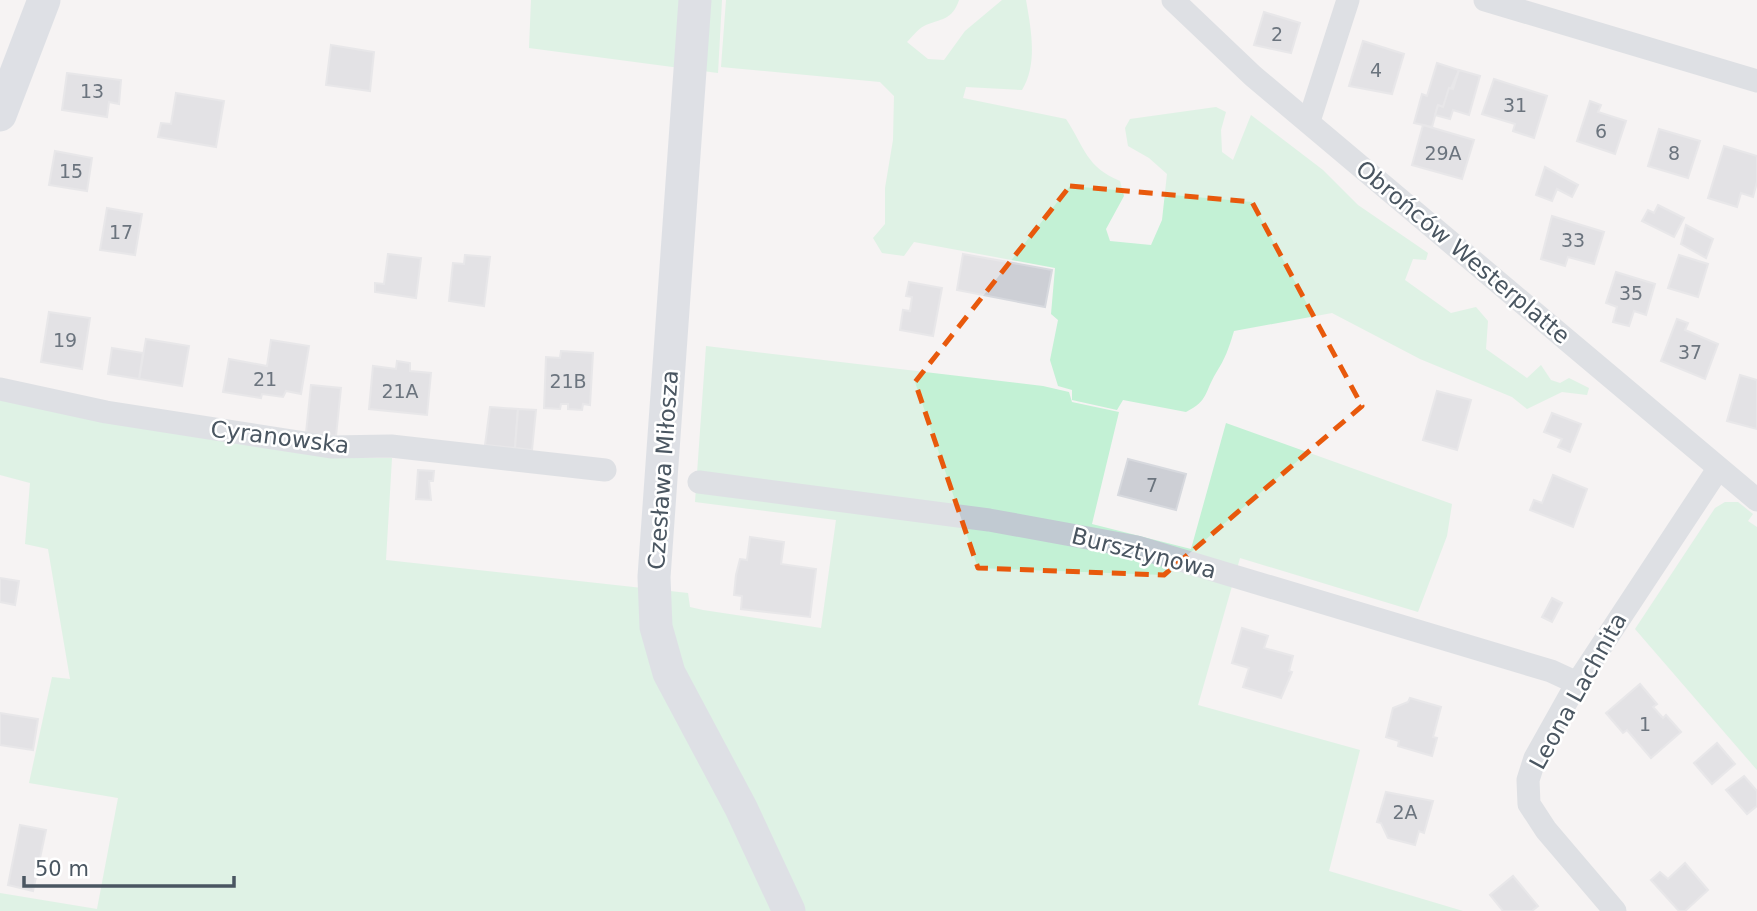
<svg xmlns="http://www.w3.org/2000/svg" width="1757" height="911" viewBox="0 0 1757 911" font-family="'DejaVu Sans',sans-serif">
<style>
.green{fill:#c3f1d5}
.building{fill:#cdcfd5;stroke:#d7d9de;stroke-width:2}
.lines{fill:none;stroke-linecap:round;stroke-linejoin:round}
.street{stroke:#c1cad2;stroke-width:23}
.secondary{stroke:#c1cbd6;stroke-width:33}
.marked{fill:none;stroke:#e8590c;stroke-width:5;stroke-dasharray:14 9;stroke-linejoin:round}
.labels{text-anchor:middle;stroke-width:5;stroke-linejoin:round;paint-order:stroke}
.number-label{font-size:19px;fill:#6b747e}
.street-label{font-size:23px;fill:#4a5661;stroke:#fff}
</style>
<rect width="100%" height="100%" fill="#f5f3f3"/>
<g class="green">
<path d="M531,0h191l-4,73 -189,-25z"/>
<path d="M726,0h233c-7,21 -18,18 -35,26 -6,3 -12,11 -17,16l21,17 16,1 21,-29 37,-31h24c5,29 12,64 -4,90l-56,-3 -3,11 103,21c19,29 20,48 54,62l4,15 -18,33 4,12 41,4 11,-25 5,-46 -18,-16 -21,-12 -3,-18 5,-9 86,-12 10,5 -5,18 1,22 11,8 18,-45 72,55 35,35 70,48 -2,7 -13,-1 -8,21 46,33 25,-6 12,14 -2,28 41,29 14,-13 10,15 9,3 9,-5 20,10 -2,7 -25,-3 -35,17 -15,-12 -92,-38 -88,-46 -98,18c-5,17 -9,28 -18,42 -12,20 -7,27 -30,39l-63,-12 -6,10 -45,-10v-10l-14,-4 -8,-26 8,-40 -7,-6 4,-46 -141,-26 -10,14 -22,-3 -9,-15 12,-14v-36l8,-48 1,-44 -14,-14 -159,-15z"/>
<path d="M706,346l337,40 26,6 3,10 47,10 -27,112 99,25 35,-126 226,81 -5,32 -29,76 -178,-54 -42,147 162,45 -31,121 134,40h-1463v-18l97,16 21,-111 -89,-15 23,-106 18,2 -22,-130 -23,-5 5,-61 -30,-8v-76l342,59h50l-6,102 302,33 2,14 13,3 118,18 15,-108 -141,-18z"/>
<path d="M1725,502h13l15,12 -5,7 9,6v243l-122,-141 80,-121z"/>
</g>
<g class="building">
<path d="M1264,12l36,11 -9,30 -37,-8z"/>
<path d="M1363,41l41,13 -12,40 -43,-8z"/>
<path d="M331,45l43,7 -4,39 -44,-6z"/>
<path d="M1437,63l22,7 -16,37 -5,-2 -6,22 -18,-4 8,-29 5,2z"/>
<path d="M1459,70l21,6 -11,39 -16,-5 -3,9 -15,-4 3,-10 5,2 6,-19 4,1z"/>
<path d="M67,73l54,7 -2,24 -10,-2 -2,15 -45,-7z"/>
<path d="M1494,79l53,17 -13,42 -21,-7 2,-7 -33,-10z"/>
<path d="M176,93l48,8 -8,46 -58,-10 3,-14 10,1z"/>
<path d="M1590,101l11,4 -3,7 28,9 -11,33 -38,-13z"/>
<path d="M1423,125l51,15 -12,39 -50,-14z"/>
<path d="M1659,129l41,12 -12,37 -40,-12z"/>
<path d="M1724,146l33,10v26l-4,15 -12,-4 -4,14 -29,-9z"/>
<path d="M55,151l37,7 -5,33 -38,-6z"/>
<path d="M1545,167l33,18 -6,12 -15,-8 -5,12 -16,-6z"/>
<path d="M1658,205l26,13 -10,19 -32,-16 6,-11 6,3z"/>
<path d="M107,208l35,6 -7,41 -35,-5z"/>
<path d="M1552,216l52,16 -10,32 -26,-7 -3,9 -24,-7z"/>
<path d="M1686,225l27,14 -7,19 -25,-14z"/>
<path d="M388,254l33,4 -5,40 -41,-6v-9l9,1z"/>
<path d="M963,254l89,16 -7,37 -88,-17z"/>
<path d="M465,255l25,2 -6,49 -35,-5 4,-38 11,1z"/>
<path d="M1679,255l29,9 -10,33 -30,-9z"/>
<path d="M1616,272l39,12 -9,31 -12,-4 -5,15 -16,-4 4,-15 -11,-4z"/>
<path d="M909,282l33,6 -9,48 -33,-6 3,-20 7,1 2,-14 -6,-1z"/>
<path d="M49,312l41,6 -8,51 -41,-7z"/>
<path d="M1677,319l11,4 -3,7 33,14 -13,35 -44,-18z"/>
<path d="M146,339l43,7 -7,40 -43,-7z"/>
<path d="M271,340l38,6 -8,48 -15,-3 -3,6 -21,-3 -1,4 -38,-6 6,-33 38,7z"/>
<path d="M112,348l31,5 -4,26 -31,-5z"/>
<path d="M561,351l32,2 -3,52 -7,-1 -1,6 -14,-1v-5h-7l-1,5 -16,-1 2,-51 14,1z"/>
<path d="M397,361l13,2v8l21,2 -4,42 -58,-6 4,-43 23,3z"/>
<path d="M1740,375l17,5v49l-30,-8z"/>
<path d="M311,385l30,3 -5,48 -30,-3z"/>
<path d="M1437,391l34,9 -14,50 -34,-10z"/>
<path d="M490,407l28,2 -3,39 -30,-3z"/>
<path d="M518,409l18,1 -4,40 -17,-2z"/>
<path d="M1552,413l29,11 -11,28 -12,-5 4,-8 -18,-7z"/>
<path d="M1128,459l58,15 -10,36 -58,-15z"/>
<path d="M418,470l16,1 -1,10h-4l2,19 -15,-1z"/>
<path d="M1553,475l34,14 -14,38 -43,-17 4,-10 8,3z"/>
<path d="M750,537l34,5 -3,22 35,5 -6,48 -69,-8 1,-13 -8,-1 2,-20 4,-16 7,1z"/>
<path d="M0,578l19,3 -4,24 -15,-3z"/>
<path d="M1552,598l10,5 -10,19 -10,-5z"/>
<path d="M1242,628l26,8 -4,12 29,8 -4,15 3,1 -11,26 -38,-11 6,-19 -17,-5z"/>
<path d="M1640,684l17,20 -4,3 10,11 3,-3 15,17 -30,26 -24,-28 -4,3 -17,-20z"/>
<path d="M1410,698l31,9 -8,30 4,1 -5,18 -34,-10 1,-5 -13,-4 7,-29 15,-6z"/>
<path d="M0,713l38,6 -5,31 -33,-5z"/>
<path d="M1717,743l18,21 -23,20 -18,-21z"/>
<path d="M1744,776l13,15v15l-10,8 -21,-24z"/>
<path d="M1386,792l47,9 -9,32 -5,-2 -4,14 -27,-7 -7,-15 -4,-1z"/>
<path d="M20,825l26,5 -13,61 -25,-6z"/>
<path d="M1685,863l23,27 -23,21h-6l-28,-31 9,-8 8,7z"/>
<path d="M1513,876l25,30 -6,5h-29l-13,-16z"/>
</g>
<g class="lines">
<g class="street">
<path d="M1173,0l80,76 504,424"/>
<path d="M1485,0l272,81"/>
<path d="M1309,121l39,-121"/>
<path d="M0,389l106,23 225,35 60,-1 214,24"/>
<path d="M699,482l290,38 148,27 414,124 26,12"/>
<path d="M1615,911l-69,-81 -17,-26 -1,-24 7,-22 42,-75 141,-214"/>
</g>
<g class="secondary">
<path d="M695,0l-41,577 2,50 13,46 72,135 48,103"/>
<path d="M0,115l44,-115"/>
</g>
</g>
<path d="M0 0H1757V911H0ZM1070,186l182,16 110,204 -198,169 -186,-7 -63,-186z" fill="#f5f3f3" fill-opacity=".55" fill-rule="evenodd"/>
<path class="marked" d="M1070,186l182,16 110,204 -198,169 -186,-7 -63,-186z"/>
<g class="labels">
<g class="number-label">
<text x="1277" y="41">2</text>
<text x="1376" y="77">4</text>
<text x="92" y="98">13</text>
<text x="1515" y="112">31</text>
<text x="1601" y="138">6</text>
<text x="1443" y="160">29A</text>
<text x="1674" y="160">8</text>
<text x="71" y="178">15</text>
<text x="121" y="239">17</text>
<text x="1573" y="247">33</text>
<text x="1631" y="300">35</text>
<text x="65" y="347">19</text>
<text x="1690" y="359">37</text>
<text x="265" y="386">21</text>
<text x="568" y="388">21B</text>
<text x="400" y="398">21A</text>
<text x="1152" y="492">7</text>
<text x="1645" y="731">1</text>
<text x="1405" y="819">2A</text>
</g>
<g class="street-label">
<text transform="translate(1463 252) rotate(40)" y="8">Obrońców Westerplatte</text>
<text transform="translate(280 437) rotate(7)" y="8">Cyranowska</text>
<text transform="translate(663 470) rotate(-86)" y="8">Czesława Miłosza</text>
<text transform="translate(1144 553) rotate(14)" y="8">Bursztynowa</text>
<text transform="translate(1578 691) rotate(-61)" y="8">Leona Lachnita</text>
</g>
</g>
<path d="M24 876v10h210v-10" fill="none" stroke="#4a5661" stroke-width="3.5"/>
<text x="35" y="876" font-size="21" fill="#4a5661" stroke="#ffffff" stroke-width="5" paint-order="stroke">50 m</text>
</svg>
